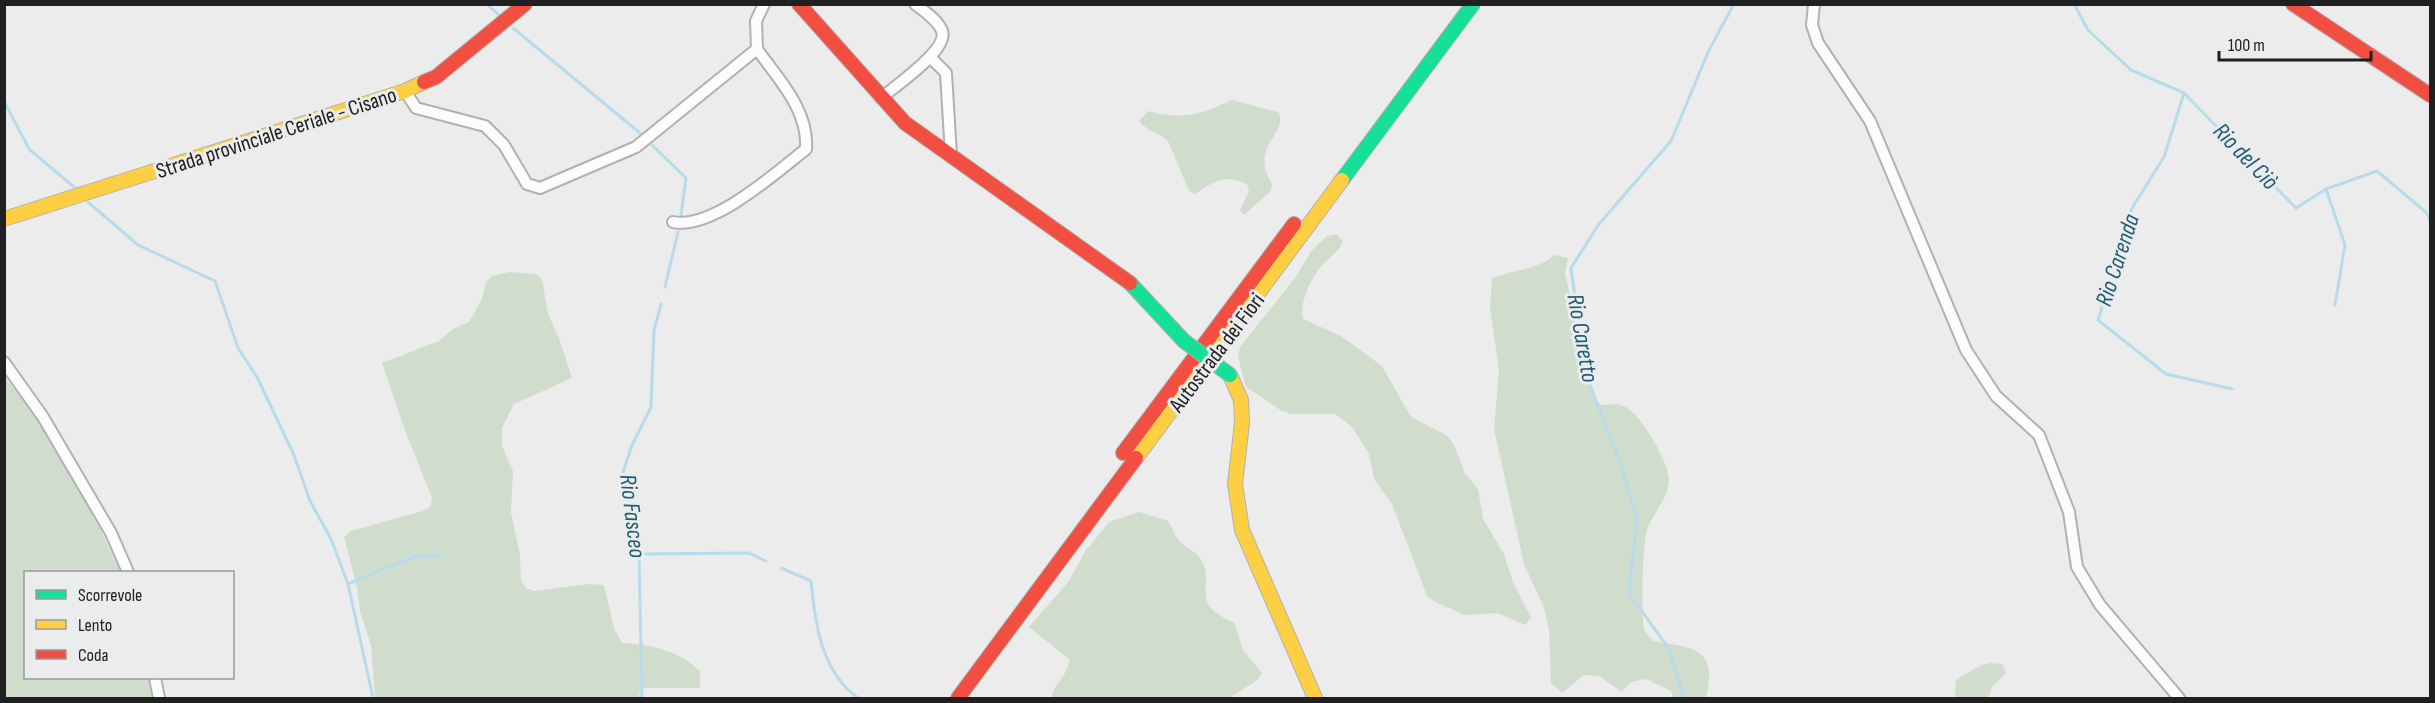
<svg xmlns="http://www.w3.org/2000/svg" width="2435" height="703" viewBox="0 0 2435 703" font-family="'Sofia Sans Condensed',sans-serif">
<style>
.green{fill:#d0ddcd}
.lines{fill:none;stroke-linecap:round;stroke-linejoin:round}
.stream{stroke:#b8dbec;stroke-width:3}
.street-casing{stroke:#b1b1b1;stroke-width:14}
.fast-casing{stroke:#b1b1b1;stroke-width:16}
.slow-casing{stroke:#b1b1b1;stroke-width:16}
.jam-casing{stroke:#b1b1b1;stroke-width:16}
.street{stroke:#fcfcfc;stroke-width:10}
.fast{stroke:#16e098;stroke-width:14}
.slow{stroke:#ffcf43;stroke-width:14}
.jam{stroke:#f24e42;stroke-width:14}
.fast-bridge-casing{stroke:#b1b1b1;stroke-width:16;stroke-linecap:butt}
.fast-bridge{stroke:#16e098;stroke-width:14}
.labels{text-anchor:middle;stroke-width:6;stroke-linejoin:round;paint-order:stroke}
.street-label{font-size:22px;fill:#202021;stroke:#ebecee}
.water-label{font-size:24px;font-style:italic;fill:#1f5c74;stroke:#ebecee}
</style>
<rect width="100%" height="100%" fill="#ececed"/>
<g class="green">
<path d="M1232,100l46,12c12,21 -30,34 -6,72l-1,7 -27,24 -4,-5 9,-19 -2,-7c-23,-10 -32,-3 -52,10l-6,-3 -20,-48c-8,-11 -22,-11 -30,-22l9,-10c35,9 52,4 84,-11z"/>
<path d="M1337,234l6,8c-5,10 -11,14 -19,21 -12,13 -25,39 -21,56l38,17 41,30 29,51 35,18 7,8 12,30 13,16 5,30 21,35 9,28 18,35 -6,8 -28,-12 -32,2 -30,-13 -8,-6 -35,-92 -18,-25 -5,-25 -17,-27 -17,-13h-43l-10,-3 -36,-24 -8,-30 2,-10 55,-69 17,-28 15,-14z"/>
<path d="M1554,255l14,3 -3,15 28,125 9,7c10,-1 19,-2 27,4 13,9 41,55 40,71 -1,20 -16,32 -22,50 -4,11 -7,91 -2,101 1,3 6,7 8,10 42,7 65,7 53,57h-33l-2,-7 -25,-12 -15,3 -9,10 -23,-16 -15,-1 -22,18 -11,-10 -2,-53 -5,-22 -20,-44 -30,-135 5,-59 -9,-62 2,-29c21,-11 43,-7 62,-24z"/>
<path d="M509,272l27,2 6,5 6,35 11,24 13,40 -58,26 -12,24v18l11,25 -2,42 9,42 1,26 5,7 8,3 56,-7 14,1 10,43 8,15c28,1 58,8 78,28v17h-56l-5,5 1,5h-265l-4,-53 -11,-34 -3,-23 -13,-51 7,-6 72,-20 7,-4 2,-9 -26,-65 -24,-70 57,-22 14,-12 16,-7 13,-23 4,-17 6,-6z"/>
<path d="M4,377l33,41 53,88 30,66h-94v106h122l4,20h-147z"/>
<path d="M1139,512l29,9c4,5 5,12 9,17 5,8 16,11 22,19 20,26 -14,46 35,65l9,28 19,23 -6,8 -27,17h-177c1,-15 17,-22 17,-39l-40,-32 40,-46 15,-28 25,-31z"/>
<path d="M1991,663l11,1 4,9 -14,14 -4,11h-33l1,-18 25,-15z"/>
</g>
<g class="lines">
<g class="stream">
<path d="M487,4l12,11"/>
<path d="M2074,4l14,26 43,40 53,23 112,115 30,-19 51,-18 50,42 3,8"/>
<path d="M513,28l127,105"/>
<path d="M2184,93l-20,64 -32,51 -34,112 68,54 66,15"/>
<path d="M4,101l25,48 45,38"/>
<path d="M652,145l34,33 -5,37"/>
<path d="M2326,189l19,56 -10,60"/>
<path d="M88,202l50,43 77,36 23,67 19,29 37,78 16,46 21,38 17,45 25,114"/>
<path d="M665,287l13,-55"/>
<path d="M639,554l110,-1 17,8"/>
<path d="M781,568l30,13c4,43 10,90 47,117"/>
<path d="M348,584l65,-27 29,-2"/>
<path d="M642,698l-3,-144 -16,-82 9,-27 19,-38 3,-76 7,-27"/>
<path d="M1684,698l-15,-49 -40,-56 8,-74 -17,-57 -34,-87 -15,-107 28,-44 72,-83 38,-91 25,-46"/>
</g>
<g class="street-casing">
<g id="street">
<path d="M1814,4l-2,21 6,18 52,78 96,229 30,46 43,39 30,77 8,55 23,38 79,93"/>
<path d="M757,49l-1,-28 8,-17"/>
<path d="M930,57l16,16 5,82"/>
<path d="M405,91l11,17 69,18 19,19 23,39 13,4 96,-41 121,-98c21,30 52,61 49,100 -30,24 -94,81 -133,73"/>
<path d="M881,98c13,-11 68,-48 61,-67 -4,-11 -18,-20 -27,-27"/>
<path d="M4,362l39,55 68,116 17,39"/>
<path d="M155,678l4,20"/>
</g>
</g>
<g class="fast-casing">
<g id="fast">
<path d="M1342,180l131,-176"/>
<path d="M1130,283l54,58"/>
</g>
</g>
<g class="slow-casing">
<g id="slow">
<path d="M4,219l401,-128 19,-9"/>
<path d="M1230,375l11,25 1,23 -7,61 7,46 73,168"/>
<path d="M1136,458l206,-278"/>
</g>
</g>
<g class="jam-casing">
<g id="jam">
<path d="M799,4l106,119 225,160"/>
<path d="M2293,4l137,91"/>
<path d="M424,82l12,-5 89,-73"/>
<path d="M1123,453l171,-229"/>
<path d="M958,698l178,-240"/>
</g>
</g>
<use href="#street" class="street"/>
<use href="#fast" class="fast"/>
<use href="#slow" class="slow"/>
<use href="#jam" class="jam"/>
<g class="fast-bridge-casing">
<path id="fast-bridge" d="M1184,341l46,34"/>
</g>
<use href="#fast-bridge" class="fast-bridge"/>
</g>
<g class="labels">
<g class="street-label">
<text transform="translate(276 132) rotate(-18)" y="8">Strada provinciale Ceriale - Cisano</text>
<text transform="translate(1216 352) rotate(-53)" y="8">Autostrada dei Fiori</text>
</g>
<g class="water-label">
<text transform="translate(2246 156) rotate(46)" y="8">Rio del Ciò</text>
<text transform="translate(2117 260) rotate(-72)" y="8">Rio Carenda</text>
<text transform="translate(1583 338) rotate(80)" y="8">Rio Caretto</text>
<text transform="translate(633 516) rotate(83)" y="8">Rio Fasceo</text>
</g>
</g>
<rect width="2435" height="703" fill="none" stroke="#202021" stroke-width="12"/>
<rect x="24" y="571" width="210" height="108" fill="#ebecee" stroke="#9a9a9c" stroke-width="1.5"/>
<rect x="36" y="590" width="30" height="9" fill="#16e098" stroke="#9a9a9c" stroke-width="1.5"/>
<text x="78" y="601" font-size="18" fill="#202021">Scorrevole</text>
<rect x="36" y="620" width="30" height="9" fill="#ffcf43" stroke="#9a9a9c" stroke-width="1.5"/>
<text x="78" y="631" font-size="18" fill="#202021">Lento</text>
<rect x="36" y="650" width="30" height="9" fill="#f24e42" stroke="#9a9a9c" stroke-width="1.5"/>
<text x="78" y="661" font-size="18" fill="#202021">Coda</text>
<path d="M2219 51v9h152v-9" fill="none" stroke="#202021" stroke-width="3"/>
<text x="2228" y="51" font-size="18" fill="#202021" stroke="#ebecee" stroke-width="4.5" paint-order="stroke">100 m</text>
</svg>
